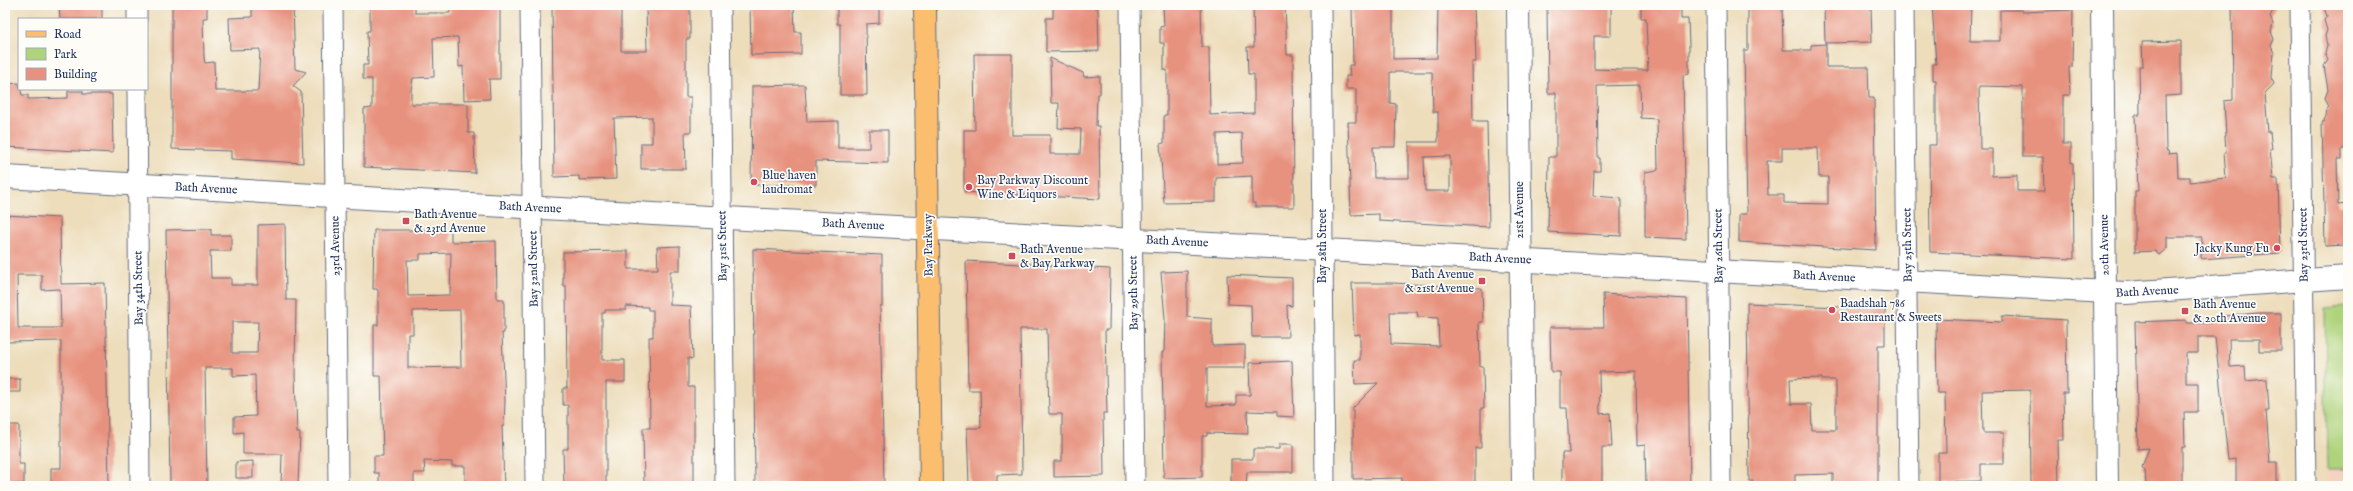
<svg xmlns="http://www.w3.org/2000/svg" width="2353" height="491" viewBox="0 0 2353 491" font-family="'IM FELL English',serif">
<style>
.built{fill:#f5d3c1}
.green{fill:#afd37c;stroke:#65816d}
.building{fill:#e7927e;fill-rule:evenodd}
.lines{fill:none;stroke-linecap:round;stroke-linejoin:round}
.minor-casing{stroke:#646c7f;stroke-width:21}
.tertiary-casing{stroke:#646c7f;stroke-width:24}
.primary-casing{stroke:#646c7f;stroke-width:24}
.minor{stroke:#fff;stroke-width:19}
.tertiary{stroke:#fff;stroke-width:22}
.primary{stroke:#fbbd6e;stroke-width:22}
.poi-dot{fill:#d1495b;stroke:#fdfcf7;stroke-width:1.5}
.labels{text-anchor:middle;stroke-width:3.5;stroke-linejoin:round;paint-order:stroke}
.poi-label{font-size:12px;fill:#1b2f5e;stroke:#fdfcf7;text-anchor:start}
.street-label{font-size:12px;fill:#1b2f5e;stroke:#fdfcf7}
</style>
<rect width="100%" height="100%" fill="#fdfcf7"/>
<filter id="ink" filterUnits="userSpaceOnUse"><feTurbulence type="fractalNoise" baseFrequency=".025" numOctaves="2"/><feDisplacementMap in="SourceGraphic" scale="8" xChannelSelector="R" yChannelSelector="G"/><feConvolveMatrix kernelMatrix="1 2 1 2 8 2 1 2 1" color-interpolation-filters="sRGB"/></filter>
<filter id="wash" filterUnits="userSpaceOnUse"><feTurbulence type="fractalNoise" baseFrequency=".012" numOctaves="4" result="noise"/><feDisplacementMap in="SourceGraphic" scale="16" xChannelSelector="R" yChannelSelector="G"/><feGaussianBlur stdDeviation="0.9" result="paint"/><feColorMatrix in="noise" values="0 0 0 0 0 0 0 0 0 0 0 0 0 0 0 0 0 1.4 0 .05"/><feComposite in="paint" operator="in"/></filter>
<g filter="url(#wash)">
<rect width="100%" height="100%" fill="#edddbb"/>
<rect class="built" x="2327" y="469" width="21" height="17"/>
<path class="green" d="M2348,306v163h-21l-2,-161z"/>
<g id="blocks">
<g class="building">
<path d="M59,5h43v14h-42z"/>
<path d="M172,5h35v13h-4l1,40 1,5 9,-1 1,29h43l2,-42 -30,1 -1,-32 23,-1v-11l41,-1 2,64 11,3 -13,14 8,6 2,71 -72,-4v-8l-59,-2z"/>
<path d="M370,5h45v8h35v-8h50v74h-11l1,20 -26,1 -1,-34 -4,1 -1,-30 -25,1 1,39 -21,1 -2,12v14h57v29h6l1,40 -111,-6v-58l8,-1v-29h-9v-14h5l-1,-34h3z"/>
<path d="M552,5h69v46h26l-1,-45 44,-1v34h-4v58h5v35h-6l1,37h-45v-26h11v-26l-38,1 2,61 -37,1v-4l-25,1z"/>
<path d="M750,5h44l1,27h6v22l-50,1z"/>
<path d="M837,5h42v18l-13,1 1,71h-27v-71h-3z"/>
<path d="M1053,5h42v3h3l1,43 -53,1v-34h7z"/>
<path d="M1163,5h38l1,42h7l1,68 44,-2v-39h-6l-1,-27h7l-1,-42h32l2,50h6l1,152h-39v-4h-3v-27l-36,2v24l-52,1 -4,-59 4,-1v-28h3v-45h-3v-27h-4v-16l4,-1zM1242,133l1,30 -26,1v-30z"/>
<path d="M1352,5h41v54l44,-1 1,-53h36l2,57h-4l1,59h14l2,106 -110,-6v-7l-28,1 -3,-93h8v-33h-10v-13h4l-1,-11h4zM1390,72h42l1,40h5v30h-29v36h-35l-1,-31h22l1,-43 -6,-1zM1450,156v35h-25l-1,-34z"/>
<path d="M1547,5h64v31h-17v33l26,1h28l-2,-52h-5v-13h40v14h7l1,26v29l-6,1 3,164 -41,-2v-65l13,-2 -1,-51 -16,-1 -1,-33 -43,1 1,72h2v13h-6l-1,25 28,2v38l-73,-4 1,-75h7v-64h-8z"/>
<path d="M1748,5h34l1,45h28v-5l15,-1v23h42l1,31h5l2,152 -137,-8v-28h8l-3,-164h4zM1782,148h36l1,29h9v27l-44,-1v-8h-16l-1,-34h15z"/>
<path d="M1824,5h47l1,37 -47,1z"/>
<path d="M1932,5h39l-1,36h30v-31h22v2l51,-2 -1,57h-3l1,28h-7v49h8v19h2l1,96 -144,-7 -1,-107h7v-65h-3v-16h3zM1979,86l44,1v70h20l1,34h-27v-16l-25,1v-27h-12z"/>
<path d="M2232,5h43l-5,12 3,7 -2,8 3,7 -3,7 3,7 -2,24 2,7 -9,9 3,39h2l2,17h-2l3,30h5l2,74 -79,6 1,-22h-35v11l-8,7 -4,-4 -20,1v-61h3l-3,-76h5l-1,-49h4l-1,-24 39,-1v54l-16,1 1,55h2l1,3 8,-1 1,24h12v5l36,-4 -2,-25h2l-1,-17h1l-2,-35 9,-1z"/>
<path d="M2323,5h25v143l-6,1v10h-5l1,46 10,-1v41l-23,1 -3,-124h2l2,-12 3,-3 -4,-9 3,-8 -4,-24 4,-6 -3,-6 2,-8 -2,-10 2,-6 -3,-10 3,-4z"/>
<path d="M974,54h38v81h38v19h30l1,-25 -23,-1 1,-25h-8l-1,-45 33,15 1,4 16,-1v18h-3l-1,32h3l1,73 -136,-7v-62h11z"/>
<path d="M19,83l3,12h6v4l40,-1v-7h15v3h29l1,59 -108,-6v-63z"/>
<path d="M805,85l2,37 31,-1v27h31v-18h19v33l-72,-2v24h-65l1,-99z"/>
<path d="M5,215l55,3 1,66 44,-1 4,203h-58v-18h10v-127l-56,1zM17,275h25v15l18,-1 1,39h-43z"/>
<path d="M285,224l1,76h10l-1,76 2,57h3l-2,53h-17l1,-32h-39v-22l-9,1v-16l22,-1 -1,-41 -22,1v-8h-28l2,118h-32v-4l-5,1 -4,-253 45,-1v6h20v16h-21l1,27h20v7h27v-60zM232,322h26l-1,31h-25z"/>
<path d="M374,230h77v12l45,-1 1,58h7v34h-2l3,68 -1,25h-2l2,60h-39v-20h-13v-4l-28,-1 1,12h-11v13h-35v-13h-5v-17h9l-2,-80h-7v-51h4v-34l-1,-2h-4zM451,253l-1,42 -42,1 -1,-36h13v-6zM460,310l1,57 -53,1v-34h5v-23z"/>
<path d="M680,246v25h-10v34l21,1 2,53 -5,-1v29h6v99h-50l-1,-58h7l-1,-91h4v-27h-5v-3l-22,-1v4h-21v3h-3v47h23v22h-19v104h-42l-1,-37h5v-44h-5v-17h4l-1,-102h-3v-34l65,-1v18h30l-1,-22z"/>
<path d="M753,249l129,6v51h-2l4,177h-24v3l-105,-1z"/>
<path d="M966,261l144,8 -1,61h-4l2,83h-4l1,63 -50,1v-16h8v-47h-13l-2,-85h-27l2,145 -25,1v11l-28,-2 -2,-56h14l-1,-38h-12z"/>
<path d="M1187,271v46l25,2v27l33,-1v23h-38v38l29,-1v-10h14l-1,-32 43,-2 2,56 -17,-1v-4l-30,-1 1,23 -41,-1v3h-5v41l-38,1 -2,-126h2l1,-33 -4,-47z"/>
<path d="M1227,275l65,3v28l-5,-1 1,32h-36l-1,-32 -23,-1z"/>
<path d="M1352,283h41l89,5 1,34h-4l1,45h3l1,41h-3v40h-6v38h-73v-8l-49,1v-71l25,-25 -23,1 -1,-24h6v-26l-6,1zM1390,312h27l1,5 20,1 1,28 -48,-2z"/>
<path d="M1603,294l84,5 3,187h-44l-1,-41 -8,1 -1,-75 -37,1 1,42 10,-1 2,34h-10v39h-40v-33h7l-2,-45h-7v-36h-9l-1,-45h54z"/>
<path d="M1747,303l138,6v36h-7v141h-45v-12l-38,1v9l-39,1 -3,-4h-4zM1822,378v2h14v50h-24l-1,-26h-20l-1,-25z"/>
<path d="M2259,313h22v38h-22v-12h-30l1,28 15,-1 1,15 21,-2 2,32h-3l4,51h7v24h-41v-27l-8,1 -13,-123h-17v16h-12v30h12v29h-14l1,35h-3v38l-36,1 -1,-15 -3,-4 7,-19 -11,1 -3,-127 51,-2v3h26v-6z"/>
<path d="M2002,316l64,4 1,73h-4l1,47h-6l1,46h-28l-1,-96 -48,1 1,42h21v31h-23v17l-43,1v-29h8l-1,-60h-8l-1,-74 66,3z"/>
<rect x="5" y="379" width="15" height="13"/>
<path d="M5,425h14v39h5v20h-19z"/>
<path d="M1279,444h14v28h-46l-1,14h-15v-27h22v-10h26z"/>
<path d="M253,461v17h-17v-16z"/>
</g>
</g>
</g>
<g filter="url(#ink)">
<use href="#blocks" fill-opacity="0" stroke="#646c7f" stroke-width="1"/>
<g class="lines">
<g class="minor-casing">
<g id="minor">
<path d="M137,5v14"/>
<path d="M333,5l5,481"/>
<path d="M530,5l5,481"/>
<path d="M720,5l5,481"/>
<path d="M1130,5l5,481"/>
<path d="M1321,5l4,481"/>
<path d="M1716,5l5,481"/>
<path d="M1904,5l5,481"/>
<path d="M2300,5l6,481"/>
<path d="M137,89l3,397"/>
</g>
</g>
<g class="tertiary-casing">
<g id="tertiary">
<path d="M1518,5l5,481"/>
<path d="M2102,5l5,481"/>
<path d="M5,177l500,29 1621,87 222,-16"/>
</g>
</g>
<g class="primary-casing">
<path id="primary" d="M925,5l6,481"/>
</g>
<use href="#minor" class="minor"/>
<use href="#tertiary" class="tertiary"/>
<use href="#primary" class="primary"/>
</g>
</g>
<g class="poi-dot">
<circle cx="754" cy="182" r="4"/>
<circle cx="969" cy="187" r="4"/>
<rect x="402" y="217" width="8" height="8" rx="2"/>
<circle cx="2277" cy="248" r="4"/>
<rect x="1008" y="252" width="8" height="8" rx="2"/>
<rect x="1478" y="277" width="8" height="8" rx="2"/>
<circle cx="1832" cy="310" r="4"/>
<rect x="2181" y="307" width="8" height="8" rx="2"/>
</g>
<g class="labels">
<g class="poi-label">
<text x="762" y="179">Blue haven<tspan x="762" dy="14">laudromat</tspan></text>
<text x="977" y="184">Bay Parkway Discount<tspan x="977" dy="14">Wine &amp; Liquors</tspan></text>
<text x="414" y="218">Bath Avenue<tspan x="414" dy="14">&amp; 23rd Avenue</tspan></text>
<text x="2269" y="252" text-anchor="end">Jacky Kung Fu</text>
<text x="1020" y="253">Bath Avenue<tspan x="1020" dy="14">&amp; Bay Parkway</tspan></text>
<text x="1474" y="278" text-anchor="end">Bath Avenue<tspan x="1474" dy="14">&amp; 21st Avenue</tspan></text>
<text x="1840" y="307">Baadshah 786<tspan x="1840" dy="14">Restaurant &amp; Sweets</tspan></text>
<text x="2193" y="308">Bath Avenue<tspan x="2193" dy="14">&amp; 20th Avenue</tspan></text>
</g>
<g class="street-label">
<text transform="translate(206 188) rotate(3)" y="4">Bath Avenue</text>
<text transform="translate(530 207) rotate(3)" y="4">Bath Avenue</text>
<text transform="translate(1519 210) rotate(-90)" y="4">21st Avenue</text>
<text transform="translate(853 224) rotate(3)" y="4">Bath Avenue</text>
<text transform="translate(1177 241) rotate(3)" y="4">Bath Avenue</text>
<text transform="translate(928 245) rotate(-91)" y="4">Bay Parkway</text>
<text transform="translate(1907 245) rotate(-91)" y="4">Bay 25th Street</text>
<text transform="translate(2104 245) rotate(-91)" y="4">20th Avenue</text>
<text transform="translate(2303 245) rotate(-91)" y="4">Bay 23rd Street</text>
<text transform="translate(335 246) rotate(-91)" y="4">23rd Avenue</text>
<text transform="translate(722 246) rotate(-91)" y="4">Bay 31st Street</text>
<text transform="translate(1322 246) rotate(-90)" y="4">Bay 28th Street</text>
<text transform="translate(1718 246) rotate(-91)" y="4">Bay 26th Street</text>
<text transform="translate(1500 258) rotate(3)" y="4">Bath Avenue</text>
<text transform="translate(533 269) rotate(-91)" y="4">Bay 32nd Street</text>
<text transform="translate(1824 276) rotate(3)" y="4">Bath Avenue</text>
<text transform="translate(138 288) rotate(-91)" y="4">Bay 34th Street</text>
<text transform="translate(2147 291) rotate(-3)" y="4">Bath Avenue</text>
<text transform="translate(1133 293) rotate(-91)" y="4">Bay 29th Street</text>
</g>
</g>
<rect width="2353" height="491" fill="none" stroke="#fdfcf7" stroke-width="20"/>
<rect x="18" y="18" width="130" height="72" fill="#fdfcf7" stroke="#a3aaba"/>
<rect x="26" y="31" width="20" height="6" fill="#fbbd6e" stroke="#a3aaba"/>
<text x="54" y="38" font-size="12" fill="#1b2f5e">Road</text>
<rect x="26" y="48" width="20" height="12" fill="#afd37c" stroke="#a3aaba"/>
<text x="54" y="58" font-size="12" fill="#1b2f5e">Park</text>
<rect x="26" y="68" width="20" height="12" fill="#e7927e" stroke="#a3aaba"/>
<text x="54" y="78" font-size="12" fill="#1b2f5e">Building</text>
</svg>
